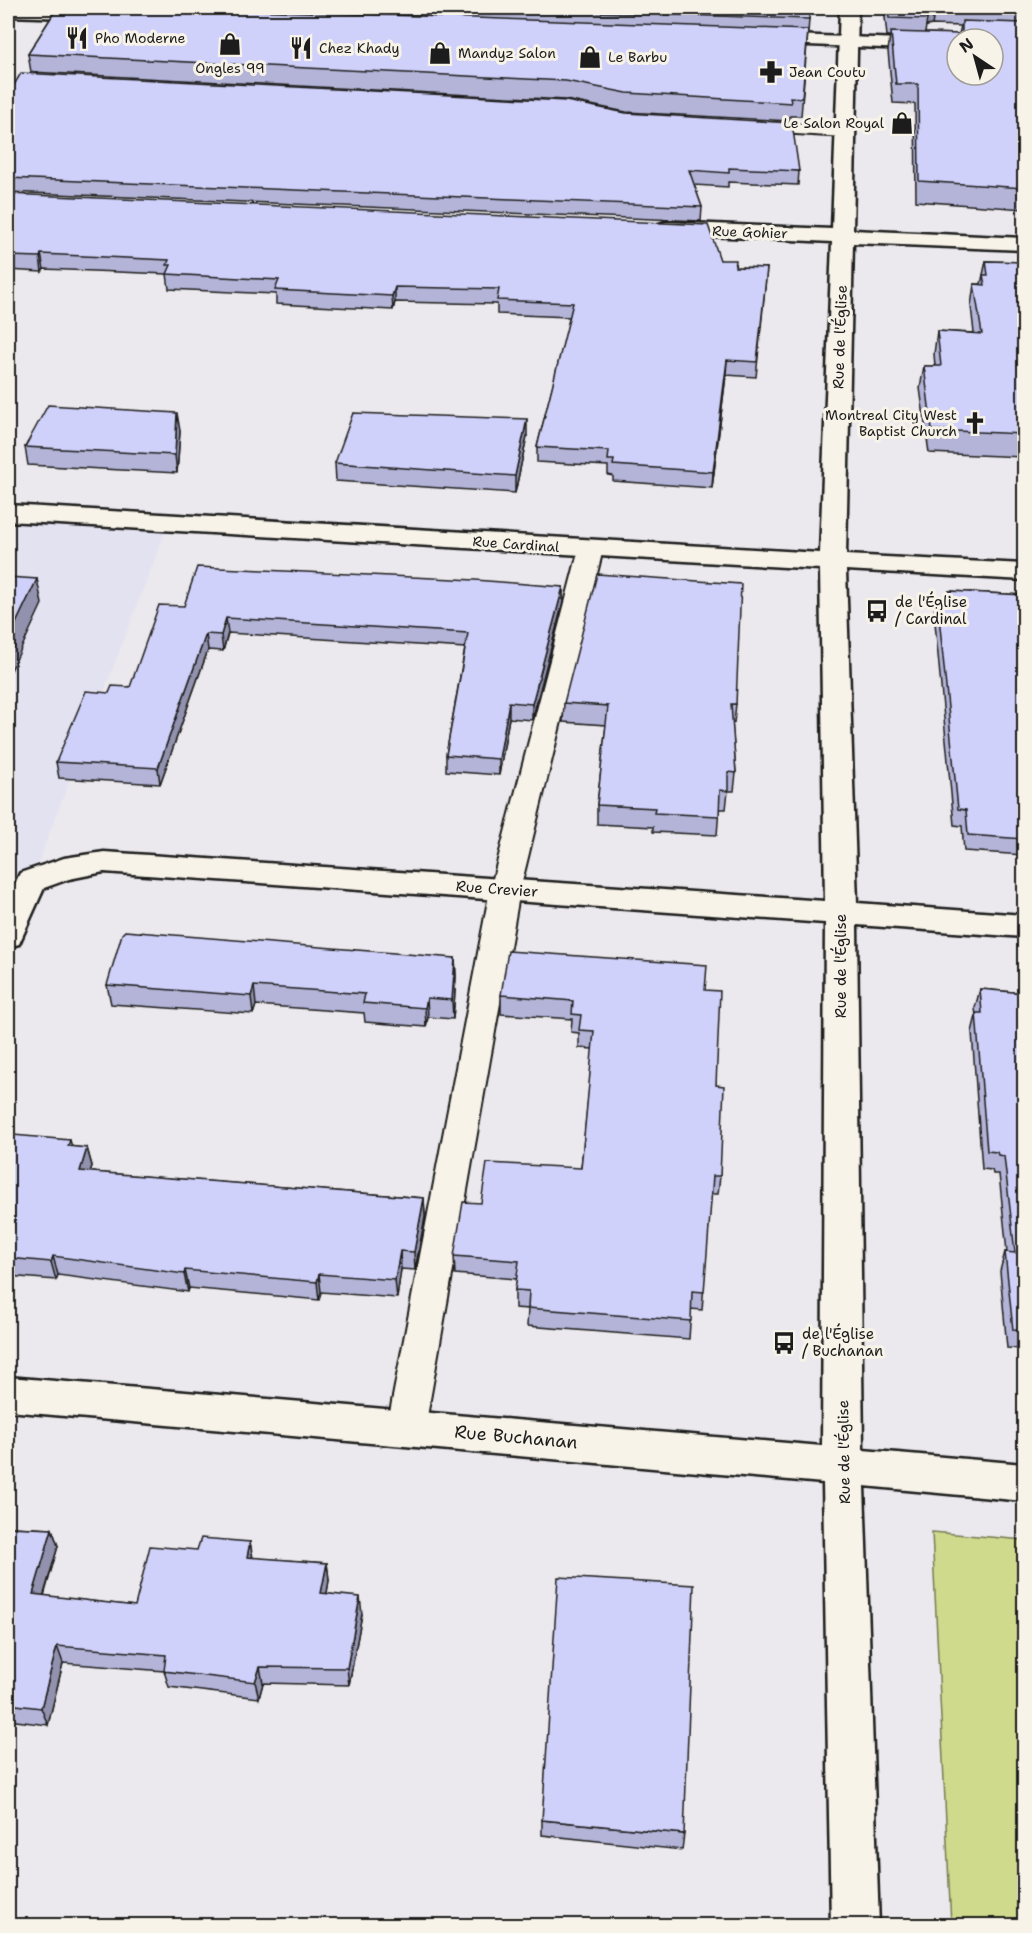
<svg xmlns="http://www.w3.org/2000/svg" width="1032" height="1933" viewBox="0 0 1032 1933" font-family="'Shantell Sans',sans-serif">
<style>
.built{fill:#e3e2f1}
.green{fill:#cfda8d;stroke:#767b54;stroke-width:1.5}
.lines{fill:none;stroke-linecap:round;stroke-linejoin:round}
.lane-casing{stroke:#1c1c1c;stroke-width:4}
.street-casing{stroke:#1c1c1c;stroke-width:5}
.secondary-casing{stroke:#1c1c1c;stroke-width:5}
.lane{fill:#f7f3e8;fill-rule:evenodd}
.street{fill:#f7f3e8;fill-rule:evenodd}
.secondary{fill:#f7f3e8;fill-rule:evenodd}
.wall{fill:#b3b4d7;stroke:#1c1c1c;stroke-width:1.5;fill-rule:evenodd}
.shaded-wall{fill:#9292af;stroke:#1c1c1c;stroke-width:1.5}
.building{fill:#d0d1fa;stroke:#1c1c1c;stroke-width:1.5;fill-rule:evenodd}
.labels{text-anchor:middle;stroke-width:6;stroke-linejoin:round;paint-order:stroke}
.far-poi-label{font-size:14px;fill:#1c1c1c;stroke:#f7f3e8;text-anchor:start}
.far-street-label{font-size:14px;fill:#1c1c1c;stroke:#f7f3e8}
.street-label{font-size:15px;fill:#1c1c1c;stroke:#f7f3e8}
.poi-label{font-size:15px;fill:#1c1c1c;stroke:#f7f3e8;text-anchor:start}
.near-street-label{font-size:18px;fill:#1c1c1c;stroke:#f7f3e8}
</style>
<rect width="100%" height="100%" fill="#ebe9ed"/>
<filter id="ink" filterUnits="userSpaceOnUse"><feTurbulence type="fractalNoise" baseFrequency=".0167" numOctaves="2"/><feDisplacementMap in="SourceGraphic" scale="12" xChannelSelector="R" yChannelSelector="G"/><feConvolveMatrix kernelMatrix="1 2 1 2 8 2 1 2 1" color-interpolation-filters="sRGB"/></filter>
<g filter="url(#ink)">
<path class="built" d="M8,513l161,9 -138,359 -23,55z"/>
<path class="green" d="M932,1532l92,8v385h-73z"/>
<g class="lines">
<g class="lane-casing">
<g id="lane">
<path d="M751,122l94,5 6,1 3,4 -3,4 -6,1 -100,-6 -3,-4 3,-4z"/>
<path d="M591,542l9,2 3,5 -83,341 -95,538 -5,12 -14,5 -14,-5 -5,-12 103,-538 89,-341 3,-5z"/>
</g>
</g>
<g class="street-casing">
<path id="street" d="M840,8h18l-5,222 171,8v12l-171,-7 -7,312 178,9v16l-178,-10 11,333 167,12v22l-167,-12 6,525 161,14v37l-160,-15 15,440h-48l-8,-443 -815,-72v-34l814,69 3,-523 -721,-51 -35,7 -25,9 -25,56 -11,3v-48l12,-26 44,-15 40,-6 721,49 -5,-332 -812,-48v-16l812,48 12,-311 -166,-8 -7,-2 -3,-4 3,-4 7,-2 166,7z"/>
</g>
<g class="secondary-casing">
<g id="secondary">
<path d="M8,8l90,1 6,1 3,4 -3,4 -6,1 -90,-3z"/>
<path d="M764,34l193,7v10l-199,-8 -3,-4 3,-4z"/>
</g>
</g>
<use href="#lane" class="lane"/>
<use href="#street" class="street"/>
<use href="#secondary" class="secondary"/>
</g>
<g class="wall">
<path d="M57,8h753l-9,108h-11l-1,5 -163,-9 -60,-12 -535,-28 -3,-18z"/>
<path d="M884,8h140v201l-108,-8 -1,-97 -22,-1 -5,-52 2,-15h-3zM932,25l29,1 -2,8 -34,-1 1,-7z"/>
<path d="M8,95l791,76 -1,14 -70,-3v5l-34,-2 8,22 -1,14 -693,-29z"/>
<path d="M8,194l712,66 15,7 32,1 -11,109 -30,-2 -14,113 -99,-7v-5l-5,-1v-9l-71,-4v-15l33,-130 -73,-3v-10l-102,-2 -2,8 -117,-6v-10l-107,-5 -2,-15 -123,-5 -2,3 -34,-2z"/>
<path d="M986,261l38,1v195l-95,-4 -9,-65 4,-22h11l-1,-12 3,-23 37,2 -3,-27 3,-22h7z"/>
<path d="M180,431l-3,42 -149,-8 -3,-18z"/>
<path d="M527,436l-12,57 -179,-12 -1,-18z"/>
<path d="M563,587v15l-31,118 -23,-2 -10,57 -53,-4v-16l19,-107 -237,-15 -5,18 -15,-1 -48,134 -101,-6 -3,-16 53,-69 21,-6 54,-81z"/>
<path d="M949,591l75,4v260l-60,-4 -2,-25 -8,-1 -20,-213 3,-16h11z"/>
<path d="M564,703l172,1 -2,19 -2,-1 4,51 -2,18h-6l-2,18h-7l-2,26 -64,-3v-5l-56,-3v-19l9,-80 -43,-3z"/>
<path d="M455,958l1,19 -3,42 -25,-2 -2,10 -61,-5 -1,-9 -108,-8 -3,9 -142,-10 -4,-19z"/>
<path d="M980,989l44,4v356l-17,-1 -7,-77 5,-19h2l-8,-78h-6l-1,-4 -10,-1 -10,-137 4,-16 -1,-8z"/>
<path d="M705,990l11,95 4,91 -2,18h-7l-9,116 -11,-1 -2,30 -162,-13 1,-17 -13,-1v-18l2,-11 -62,-5 -1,-18 27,-53 100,-35 12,-119 -14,-1v-15l-8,-1 1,-13 -71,-5v-19z"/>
<path d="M70,1140l2,7 15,1 5,18 -2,6 334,26 1,19 -10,53 -14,-1 -4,29 -76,-6 -2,8 -130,-12 -1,4 -130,-17 -2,5 -48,-4v-134z"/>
<path d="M8,1524h3v3l41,2 6,17 -14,50 91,10 62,-56 53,-8 3,16 74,5 2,17 -2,13 35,21 -13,71 -86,-2 -4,15 -90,-11 -5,-16 -101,-8 -15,62 -40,-5z"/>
<path d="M542,1820l142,14 -2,16 -140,-15z"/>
</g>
<g class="shaded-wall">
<path d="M928,8h7l-3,17 -6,1 1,-7 -3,-7z"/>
<path d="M41,254l3,15 -2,3 -2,-15z"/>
<path d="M395,287v15l-2,8 -1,-14z"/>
<path d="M727,360l-1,15 -14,113 1,-16z"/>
<path d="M177,413l3,18 -3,42 -2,-18z"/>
<path d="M527,419v17l-12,57v-17z"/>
<path d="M37,579l5,25 -34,73v-37z"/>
<path d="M563,587v15l-31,118v-16z"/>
<path d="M226,618l2,15 -5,18 -2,-16z"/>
<path d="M206,634l2,16 -48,134 -2,-16z"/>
<path d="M509,702v16l-10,57v-16z"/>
<path d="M455,958l1,19 -3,42 -1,-19z"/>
<path d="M254,986l2,19 -3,9 -2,-18z"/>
<path d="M427,998l1,19 -2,10 -1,-19z"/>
<path d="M87,1148l5,18 -8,24 -4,-19z"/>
<path d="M424,1198l1,19 -10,53 -1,-18z"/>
<path d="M400,1251l1,18 -4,29 -2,-18z"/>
<path d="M53,1256l5,19 -2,5 -5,-18z"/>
<path d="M185,1270l4,18 -1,4 -4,-18z"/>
<path d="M319,1274l2,18 -2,8 -2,-18z"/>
<path d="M52,1529l6,17 -19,65 -6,-17z"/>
<path d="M250,1542l3,18 -6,-3z"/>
<path d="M327,1563l2,17 -5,30 -3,-17z"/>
<path d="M360,1597l2,17 -13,71 -2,-17z"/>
<path d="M57,1646l6,17 -15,62 -7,-17z"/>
<path d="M260,1667l3,16 -4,15 -4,-16z"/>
</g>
<g class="building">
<path d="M57,8h137l614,22 -6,68 -12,-1 1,6 -164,-10 -61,-12 -538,-27z"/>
<path d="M466,8h344l-1,11z"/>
<path d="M888,8h40l-4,4 3,7 -38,-1z"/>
<path d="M973,8h51v1z"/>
<path d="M962,21l62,2v165l-105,-7 -1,-97h-22l-5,-52 69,2 2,-2zM957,39h36v36h-36z"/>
<path d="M21,73l545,28 60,12 166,10 7,48 -70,-3v5l-40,-3 13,37 -694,-29v-83z"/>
<path d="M8,194l700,31 12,35h16l-1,7 32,1 -10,94 -30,-2 -14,112 -100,-7 1,-5h-6l1,-9 -72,-4 36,-144 -76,-3 2,-11 -104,-2 -3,9 -117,-6 4,-10 -112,-6 4,-9h-4l2,-5 -128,-6 -1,3 -32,-1z"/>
<path d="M986,261l38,1v172l-92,-4 -8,-64h17l-4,-35 45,3 -8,-50 11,1 -2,-10h5z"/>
<path d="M48,405l129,8 -2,42 -150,-8z"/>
<path d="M353,413l174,6 -12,57 -180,-13z"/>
<path d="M197,567l278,13 88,7 -31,117 -23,-2 -10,57 -53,-4 22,-122 -242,-15 -5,17 -15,-1 -48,134 -102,-6 30,-71 23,2 3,-7 18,1 29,-82 25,1z"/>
<path d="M597,574l144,10 -5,120h-5l5,69 -8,-1v19l-8,-1 -1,26 -65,-3 1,-5 -58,-3 11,-99 -44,-3z"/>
<path d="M8,577l29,2 -29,61z"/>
<path d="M949,591l75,4v244l-56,-4 -2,-25 -8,-1 -21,-213 12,1z"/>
<path d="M125,931l330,27 -3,42 -25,-2 -2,10 -62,-5 2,-9 -111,-8 -3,10 -144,-11 15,-51z"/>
<path d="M508,951l199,14 -2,25 15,1 -4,94 8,1 -4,90h-7l-9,116 -12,-1 -1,30 -163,-13 1,-17 -14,-1 4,-29 -65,-5 9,-54 18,1 6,-40 94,5 13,-137 -15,-1 2,-15 -9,-1 1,-13 -72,-6z"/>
<path d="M980,989l44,4v338l-11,-1 -8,-78 10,1 -11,-97 -6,-1 -1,-3 -10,-1 -11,-138h6z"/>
<path d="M13,1135l57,5 -2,6 19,2 -7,23 344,27 -10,54 -14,-1 -5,29 -76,-6 -2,8 -132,-12 -1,4 -131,-18 -2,6 -43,-4v-116h2z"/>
<path d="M8,1524h3l-1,3 42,2 -19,65 102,12 15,-60 47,4 4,-12 49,4 -3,15 80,6 -6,30 39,4 -13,71 -87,-1 -5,15 -91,-11 2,-16 -109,-9 -16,62 -33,-4z"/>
<path d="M558,1577l136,8 -10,249 -142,-14z"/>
</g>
</g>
<defs>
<g id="restaurant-bare" transform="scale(1.8)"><path d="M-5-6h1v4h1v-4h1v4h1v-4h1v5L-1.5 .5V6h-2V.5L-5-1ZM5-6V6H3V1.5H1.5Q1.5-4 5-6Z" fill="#1c1c1c" stroke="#f7f3e8" stroke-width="2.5" paint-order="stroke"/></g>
<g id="shop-bare" transform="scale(1.8)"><path d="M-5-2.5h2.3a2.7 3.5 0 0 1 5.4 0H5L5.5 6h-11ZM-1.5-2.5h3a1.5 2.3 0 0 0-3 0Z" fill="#1c1c1c" stroke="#f7f3e8" stroke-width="2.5" paint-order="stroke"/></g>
<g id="pharmacy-bare" transform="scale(1.8)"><path d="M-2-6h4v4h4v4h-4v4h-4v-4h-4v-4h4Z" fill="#1c1c1c" stroke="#f7f3e8" stroke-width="2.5" paint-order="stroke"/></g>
<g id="church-bare" transform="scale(1.8)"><path d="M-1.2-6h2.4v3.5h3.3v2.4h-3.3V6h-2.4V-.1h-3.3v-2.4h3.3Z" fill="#1c1c1c" stroke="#f7f3e8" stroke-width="2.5" paint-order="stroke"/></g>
<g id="bus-bare" transform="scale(1.8)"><path d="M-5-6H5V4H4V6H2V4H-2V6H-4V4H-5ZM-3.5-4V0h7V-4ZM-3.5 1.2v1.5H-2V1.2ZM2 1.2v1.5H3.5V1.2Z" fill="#1c1c1c" stroke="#f7f3e8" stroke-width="2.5" paint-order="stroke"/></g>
</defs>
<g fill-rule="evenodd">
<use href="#restaurant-bare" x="77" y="38"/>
<use href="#shop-bare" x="230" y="44"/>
<use href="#restaurant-bare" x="301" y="48"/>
<use href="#shop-bare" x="440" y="53"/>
<use href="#shop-bare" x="590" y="57"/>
<use href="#pharmacy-bare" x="771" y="72"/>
<use href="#shop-bare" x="902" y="123"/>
<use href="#church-bare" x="975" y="423"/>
<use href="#bus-bare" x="877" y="611"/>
<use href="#bus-bare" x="784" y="1343"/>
</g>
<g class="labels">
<g class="far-poi-label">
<text x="95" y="43">Pho Moderne</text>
<text x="319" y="53">Chez Khady</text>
<text x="458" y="58">Mandyz Salon</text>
<text x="608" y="62">Le Barbu</text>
<text x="230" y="73" text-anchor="middle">Ongles 99</text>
<text x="789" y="77">Jean Coutu</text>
<text x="884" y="128" text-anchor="end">Le Salon Royal</text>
<text x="957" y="420" text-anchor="end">Montreal City West<tspan x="957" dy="16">Baptist Church</tspan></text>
</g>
<g class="far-street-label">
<text transform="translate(750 232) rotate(2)" y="5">Rue Gohier</text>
<text transform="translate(516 544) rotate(4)" y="5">Rue Cardinal</text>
</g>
<g class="street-label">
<text transform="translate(840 337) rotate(-88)" y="5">Rue de l'Église</text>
<text transform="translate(497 889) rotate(4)" y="5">Rue Crevier</text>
<text transform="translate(841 966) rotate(-90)" y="5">Rue de l'Église</text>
<text transform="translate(844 1452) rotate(-91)" y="5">Rue de l'Église</text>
</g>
<g class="poi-label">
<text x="895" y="607">de l'Église<tspan x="895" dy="17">/ Cardinal</tspan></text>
<text x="802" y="1339">de l'Église<tspan x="802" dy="17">/ Buchanan</tspan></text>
</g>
<g class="near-street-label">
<text transform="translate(516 1437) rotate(5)" y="6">Rue Buchanan</text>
</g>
</g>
<rect width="1032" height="1933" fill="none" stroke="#f7f3e8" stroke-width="30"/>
<rect x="15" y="15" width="1002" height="1903" fill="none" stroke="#1c1c1c" stroke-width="2" filter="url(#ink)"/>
<g transform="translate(975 57) rotate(324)"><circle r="28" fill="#f7f3e8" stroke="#9f9d96" stroke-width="1.5"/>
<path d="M0-4.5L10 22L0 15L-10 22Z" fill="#1c1c1c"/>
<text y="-9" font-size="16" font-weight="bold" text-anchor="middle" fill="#1c1c1c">N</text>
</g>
</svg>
